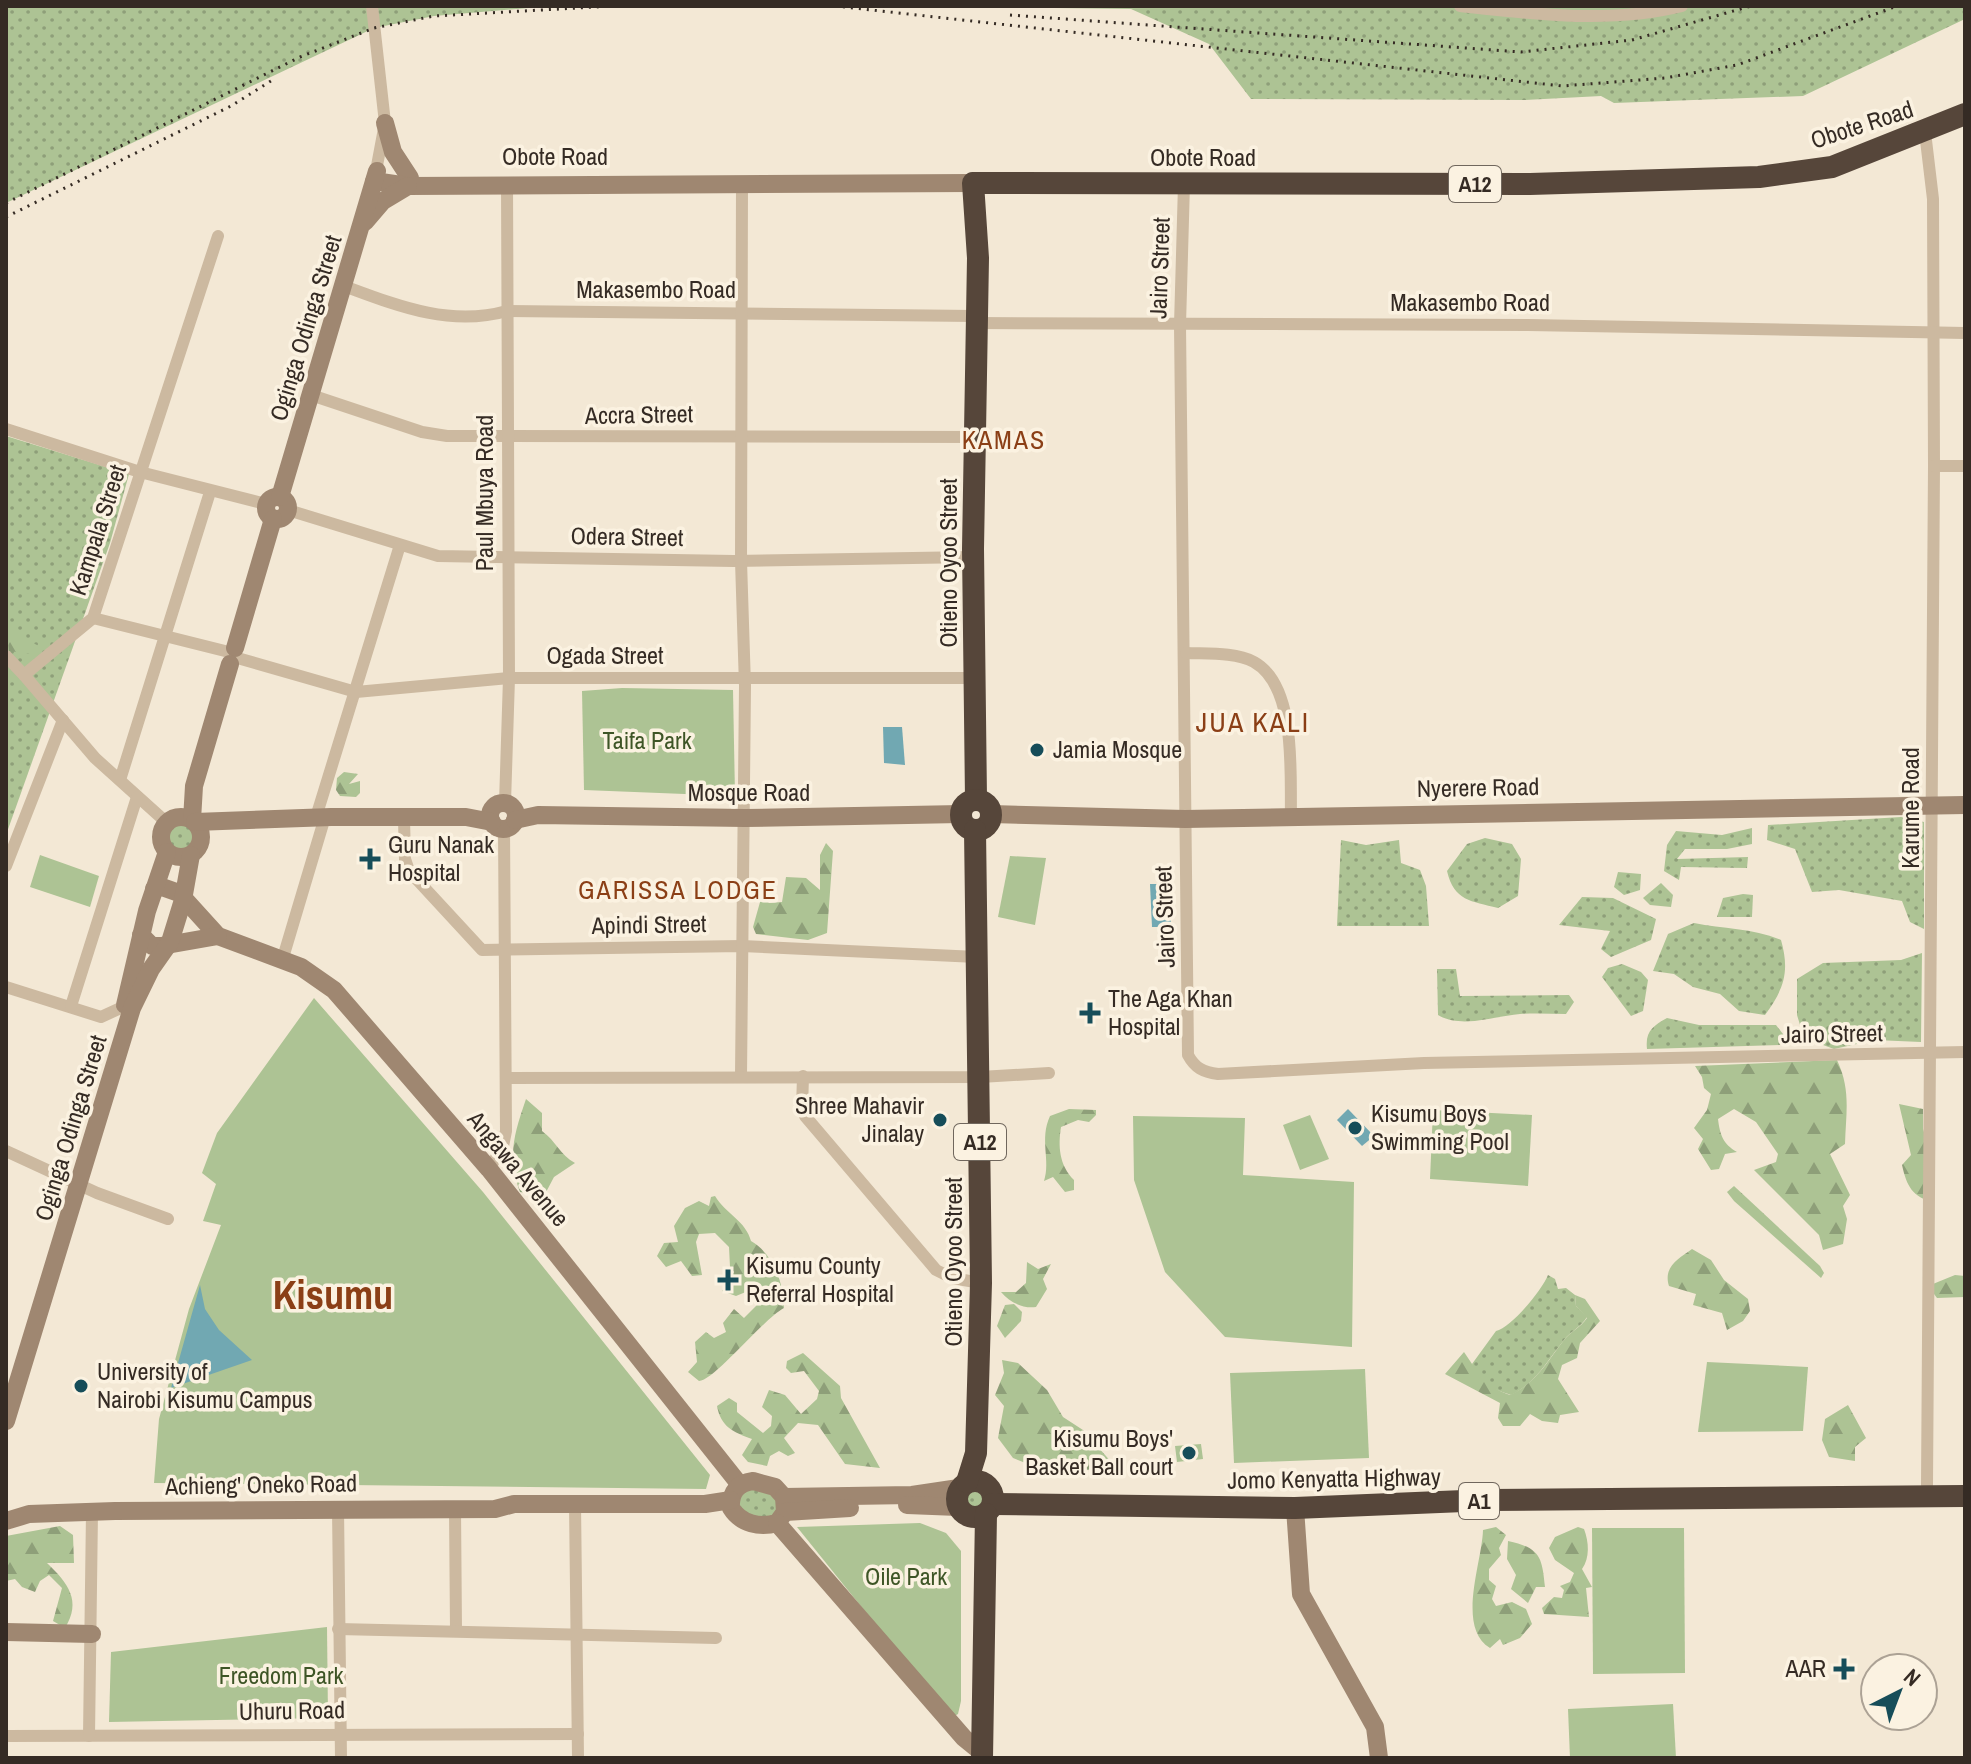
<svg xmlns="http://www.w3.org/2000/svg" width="1971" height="1764" viewBox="0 0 1971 1764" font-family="'Archivo Narrow',sans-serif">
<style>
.grass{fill:url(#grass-dots)}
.forest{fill:url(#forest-firs)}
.park{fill:#adc394}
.water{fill:#71a8b2}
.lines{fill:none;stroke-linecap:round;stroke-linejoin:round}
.street{stroke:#ccb9a0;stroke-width:12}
.secondary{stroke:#9f8771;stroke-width:18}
.highway{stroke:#56463a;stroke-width:22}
.rail{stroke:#352b24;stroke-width:3;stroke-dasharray:2 6;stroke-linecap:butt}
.poi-dot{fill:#164d59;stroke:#fbf2e1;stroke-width:3}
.labels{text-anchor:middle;stroke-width:7;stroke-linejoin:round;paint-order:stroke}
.shield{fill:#fbf2e1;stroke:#70675d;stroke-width:2}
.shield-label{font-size:22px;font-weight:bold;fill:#352b24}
.street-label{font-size:24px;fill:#352b24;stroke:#fbf2e1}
.park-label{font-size:24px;fill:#3e5526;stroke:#fbf2e1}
.poi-label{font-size:24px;fill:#352b24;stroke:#fbf2e1;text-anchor:start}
.neighbourhood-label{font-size:26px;letter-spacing:2px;fill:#8b3f16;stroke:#fbf2e1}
.quarter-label{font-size:28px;letter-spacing:2px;fill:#8b3f16;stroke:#fbf2e1}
.town-label{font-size:40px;font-weight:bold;fill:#8b3f16;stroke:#fbf2e1}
</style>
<defs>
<pattern id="grass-dots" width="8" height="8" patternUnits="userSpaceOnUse" patternTransform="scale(2)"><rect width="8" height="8" fill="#adc394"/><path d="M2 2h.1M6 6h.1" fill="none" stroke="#8e9f79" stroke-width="1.8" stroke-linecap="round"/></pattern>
<pattern id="forest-firs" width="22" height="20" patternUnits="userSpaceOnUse" patternTransform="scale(2)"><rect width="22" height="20" fill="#adc394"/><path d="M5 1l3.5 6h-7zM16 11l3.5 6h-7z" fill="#8e9f79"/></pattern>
</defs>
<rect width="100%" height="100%" fill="#f3e8d5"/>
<g class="grass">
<path d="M6,6h546l-118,10 -60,12 -368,175z"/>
<path d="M895,6h1070v13l-162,77 -189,7 -13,-7 -76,4 -274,-1 -42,-55 -78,-35z"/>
<path d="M6,436l123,38 -19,69 -104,292z"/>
<path d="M1901,817l23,5v107l-14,-7 -8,-21 -63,-11 -27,2 -17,-43 -28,-9 1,-15z"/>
<circle cx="180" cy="836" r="17"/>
<path d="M1752,828v16l-25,5h-42l-8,10 71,-2 -1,11 -66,-1 -2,13 -15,-9 3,-26 9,-14 46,4z"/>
<path d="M1485,838l27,6 9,15 -3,37 -20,12c-27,-7 -44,-7 -51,-37l20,-27z"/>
<path d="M1341,840l25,5 33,-5 2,23 19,7 6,16 3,40h-92z"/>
<path d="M1618,872l23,2 -1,16 -16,5 -10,-8z"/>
<path d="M1661,883l12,12 -2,12 -21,-2 -7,-7z"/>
<path d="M1743,894l10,1 -1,22h-35l6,-19z"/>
<path d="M1582,897l31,1 43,21 -5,21 -40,17 -10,-8 9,-18 -51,-6z"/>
<path d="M1694,923c29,6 59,5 87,17 9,32 3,49 -16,75l-26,-4 -19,-17 -27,-7 -19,-13 -21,-3 15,-37z"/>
<path d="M1922,953l-1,89 -46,-2 -41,9 -30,-11 -7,-23v-36l26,-16 78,-3z"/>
<path d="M1622,964l19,8 7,8 -5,31 -12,5 -29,-39 6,-9z"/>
<path d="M1437,969h19l4,27 109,-1 5,7 -8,12c-15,0 -30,-1 -46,0 -26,2 -58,15 -82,1z"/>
<path d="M1667,1018l32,7h77l10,13 -5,7 -134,4c-2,-18 6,-23 20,-31z"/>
<path d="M1548,1275l7,4 3,10 8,-1 9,7 1,11 11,11c-6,10 -16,14 -23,23 -17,21 -28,43 -53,55 -18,-6 -34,-12 -39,-31l24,-33c15,-3 46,-41 52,-56z"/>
<circle cx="974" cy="1499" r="16"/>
<path d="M749,1486l32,13 -7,20 -33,-4 -5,-21z"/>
</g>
<g class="forest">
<path d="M6,618l21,22 14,7 -10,7 -22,-3z"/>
<path d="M344,772l14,2 -9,10 11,-3v12l-4,4 -16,-1 -4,-6 1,-12z"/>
<path d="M826,843l7,8 -6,82 -19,7 -52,-6 -3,-7 9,-32 7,8 13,-1 4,-25 20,1 14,12v-35z"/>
<path d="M1837,1060c14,30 9,52 8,84l-15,10 20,41 -7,11 4,13 -4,25 -20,6 -4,-15 -65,-65 22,-8 2,-8 -22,-32 -22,-13 -16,10c2,16 5,25 19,33l-12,2 -6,15 -8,1 -13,-21 5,-10 -9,-11 13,-18 4,-16 -7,-6 -2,-11 -7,-11z"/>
<path d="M526,1099l16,14v18c14,10 18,24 33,32l-21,14 -10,19 -24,-4c-13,-36 -6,-58 6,-93z"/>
<path d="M1899,1104l24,5v20l9,28 2,46c-22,-7 -27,-16 -32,-38l9,-10z"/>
<path d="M1069,1109l27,1v5l-7,7 -11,-2 -17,7c-3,19 -2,38 13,53v10l-9,2 -12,-15 -9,4c7,-21 -5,-41 6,-65z"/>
<path d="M1734,1186l86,80 4,7 -3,5 -87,-77 -7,-9z"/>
<path d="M715,1196c10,17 31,25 36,45 23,13 33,44 33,67 -21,11 -70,73 -85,73l-11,-9 9,-10 -2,-20 11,-10 8,6 12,-6 -3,-9 11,-14 10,9 16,-16 -7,-13 -17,7 -14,-5 12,-19 -4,-5 -1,-20 -14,-14 -16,1 -3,8 6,33 -10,1 -11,-15 -15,6 -9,-11 7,-13 14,-1 -4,-16 11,-18 14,-7 10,5 2,-9z"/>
<path d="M1692,1249l19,11 13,20 24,19 2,12 -7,10 -16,9 -5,-17 -29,-8 3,-11 -27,-8c-6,-19 9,-27 23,-37z"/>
<path d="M1027,1262l11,7 13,-5 -8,15 4,10 -11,18c-13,2 -27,-5 -35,-15h15l10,-9z"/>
<path d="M1955,1275l10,1v21l-28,1 -9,-12z"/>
<path d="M1575,1295l10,4 15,22 -20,22 -3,15 -15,7 -4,14 21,33 -19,3 -2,8 -16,-2 -12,-7 -10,12h-17l-5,-8 2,-15 -55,-29 19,-22c15,22 20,34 46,43 26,-12 37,-33 54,-55 7,-9 16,-12 23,-22l-11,-12z"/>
<path d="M1014,1304l8,8 -1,9 -16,17 -8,-12 8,-21z"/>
<path d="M803,1353l37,33 1,12 39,70 -35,-4 -27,-39 -20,-2 -14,15 11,15 -7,3 -9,-5 -9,5 -3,10 -19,-4 -6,-7 10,-16c-19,-7 -31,-12 -35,-33l12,-8 8,5v9l26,21 8,-7 1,-10 -10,-9 7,-17 16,5 16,19 16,-15 2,-8 -15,-20 -13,2 -5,-5 1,-7z"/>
<path d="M1002,1360l16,3 29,27 16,27 20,13 30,34 -6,5 -56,2 -18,-5 -20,-8 -15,-20 6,-32 -9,-11 9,-22z"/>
<path d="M1848,1405l18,33 -11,9v14l-26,-4 -7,-17 3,-21z"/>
<path d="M60,1526l13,9 1,28h-27c21,20 35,38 18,65l-12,-7 9,-33 -13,-13 -9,6 -5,11 -13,-5 -7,-8 -9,2v-45z"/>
<path d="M1496,1527l10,8 -7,13 2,7 -12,14v11l7,6 -4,13 4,7 16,-4 14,7 6,15 -12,14 -17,7 -3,-6 -10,9c-34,-21 -8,-85 -7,-118z"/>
<path d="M1578,1527l6,2c5,13 6,29 -2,40l10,18 -6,1 3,29 -45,-3 -2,-6 12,-11 8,1 2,-8 -4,-4 10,-4 4,-9 -19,-13 -6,-12 6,-11z"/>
<path d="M1508,1541c33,7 34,17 37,46h-9l-8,16 -17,-14 5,-14 -9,-16z"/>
</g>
<g class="park">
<path d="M622,688l111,2 2,106 -151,-6 -2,-99z"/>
<path d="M40,855l59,21 -9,31 -60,-20z"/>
<path d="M1010,856l36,2 -11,67 -37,-8z"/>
<path d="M314,998l169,194 227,283 -4,14 -552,-6 5,-64 30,-110 32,-84 -18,-4 13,-37 -14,-11 15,-40z"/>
<path d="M1433,1110l99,5 -4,71 -98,-7z"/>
<path d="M1310,1115l19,44 -29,11 -17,-45z"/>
<path d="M1133,1116l112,2 -2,57 111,7 -2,165 -127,-10 -60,-65 -31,-92z"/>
<path d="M1707,1362l101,5 -5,64 -105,1z"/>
<path d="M1365,1369l4,89 -135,5 -4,-90z"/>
<path d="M1201,1444l2,15 -26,3 -2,-16z"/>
<path d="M920,1523l26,10 15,18v150l-3,13 -7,4 -154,-191z"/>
<path d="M1592,1528h92l1,145 -92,1z"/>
<path d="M327,1627l1,91 -219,4 2,-70z"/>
<path d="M1673,1704l3,54h-106l-2,-49z"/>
</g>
<g class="water">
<path d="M883,727h19l3,38 -21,-2z"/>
<path d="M1150,884h20l1,43h-19z"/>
<path d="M1348,1109l26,27 -12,10 -25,-26z"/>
<path d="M200,1285l5,24 14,21 33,30 -81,28z"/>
</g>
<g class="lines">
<g class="street">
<path d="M372,6l13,117 -9,48"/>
<path d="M1460,6c72,8 151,18 222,0"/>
<path d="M1925,132l8,67 1,267 -7,1019"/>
<path d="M1184,184l-4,141 8,730c7,13 15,17 30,19l206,-11 541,-11"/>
<path d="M344,286c54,20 106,41 163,25l467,5"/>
<path d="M974,323l554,2 437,8"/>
<path d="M311,395l111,37 25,4 527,1"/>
<path d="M6,429l134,43 126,32"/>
<path d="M1934,466h31"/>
<path d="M288,510l150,46 296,5 239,-4"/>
<path d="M93,618l132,33"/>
<path d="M1186,653c21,1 49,-1 68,9 43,24 36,112 37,154"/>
<path d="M6,656l18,19"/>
<path d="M241,659l115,33 153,-14h467"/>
<path d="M120,780l90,-288"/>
<path d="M505,803l4,-125 -2,-495"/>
<path d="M316,817l84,-272"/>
<path d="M404,819l1,40 4,12 73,79 260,-4 235,11"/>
<path d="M166,822l-71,-64 -71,-83 69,-57 125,-382"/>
<path d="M6,866l57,-146"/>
<path d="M282,961l43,-144"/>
<path d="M6,987l95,30 24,-11 7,2"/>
<path d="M71,1006l66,-209"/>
<path d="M741,1075l4,-389 -4,-125 1,-377"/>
<path d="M803,1076l-1,33 3,7 131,154 16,8 29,5"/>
<path d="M507,1078l473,-1 69,-4"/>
<path d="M6,1151l91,42 71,26"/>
<path d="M489,1169l14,-23 3,-15 -2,-303"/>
<path d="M575,1503l3,255"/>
<path d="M338,1508l3,250"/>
<path d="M455,1508l1,121"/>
<path d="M338,1629l378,9"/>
<path d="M6,1736l572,-2"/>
<path d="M89,1736l3,-224"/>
</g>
<g class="secondary">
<path d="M385,123l8,29 17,26"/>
<path d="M374,181l34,5 565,-3"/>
<path d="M365,222l18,-21 25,-15"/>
<circle cx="277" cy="508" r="11"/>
<path d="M280,497l97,-326"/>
<path d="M235,648l38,-129"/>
<circle cx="503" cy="816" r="13"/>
<path d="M991,814l194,5 780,-14"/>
<circle cx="181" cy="837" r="20"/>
<path d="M192,820l2,-34 36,-122"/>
<path d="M515,820l23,-5 207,3 216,-4"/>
<path d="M195,822l136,-5h135l26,5"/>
<path d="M154,889l8,-2 17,6 39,43 83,31 33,23 155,179 251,316"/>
<path d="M141,935l11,11h9l57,-10"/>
<path d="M125,1005l22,-94 20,-59"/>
<path d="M6,1421l126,-413 19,-39 19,-27 13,-42 8,-45"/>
<path d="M753,1481l22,6 9,10 1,15 -8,11c-17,5 -36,1 -46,-15 -1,-16 7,-25 22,-27z"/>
<path d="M784,1497l128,-2 47,-7"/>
<path d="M907,1505l51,2"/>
<path d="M1295,1508l6,86 74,133 4,31"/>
<path d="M785,1512l65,-4"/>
<path d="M6,1521l23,-7 86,-3 380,-2 19,-5h191l26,-4"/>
<path d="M777,1523l187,215 16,13"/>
<path d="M6,1632l86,2"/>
</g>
<g class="highway">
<path d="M976,799l-3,-250 5,-291 -5,-75 557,1 229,-7 73,-10 133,-53"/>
<circle cx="976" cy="815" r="15"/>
<circle cx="975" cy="1499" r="18"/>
<path d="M967,1482l9,-29 5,-170 -6,-453"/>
<path d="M993,1504l302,4 193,-8 477,-4"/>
<path d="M982,1758l4,-244"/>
</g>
<g class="rail">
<path d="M835,6l727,80 103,-8 72,-13 160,-59"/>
<path d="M1010,15l511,37 111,-12 119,-34"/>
<path d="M6,203l294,-146 74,-29 60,-12 179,-10"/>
<path d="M6,217l225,-111 43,-27"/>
</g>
</g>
<g class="poi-dot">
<circle cx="1037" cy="750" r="8"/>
<path d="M366 847h8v8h8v8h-8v8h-8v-8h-8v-8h8z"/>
<path d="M1086 1001h8v8h8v8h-8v8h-8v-8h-8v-8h8z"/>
<circle cx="940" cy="1120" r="8"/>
<circle cx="1355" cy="1128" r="8"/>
<path d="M724 1268h8v8h8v8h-8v8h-8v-8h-8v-8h8z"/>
<circle cx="81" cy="1386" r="8"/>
<circle cx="1189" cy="1453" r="8"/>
<path d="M1840 1657h8v8h8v8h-8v8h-8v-8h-8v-8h8z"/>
</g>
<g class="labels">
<g class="shield">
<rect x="1449" y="166" width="52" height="36" rx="6"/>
<rect x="954" y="1124" width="52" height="36" rx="6"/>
<rect x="1459" y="1483" width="40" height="36" rx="6"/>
</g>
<g class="shield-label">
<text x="1475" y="192">A12</text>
<text x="980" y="1150">A12</text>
<text x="1479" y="1509">A1</text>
</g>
<g class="street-label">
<text transform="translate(1862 125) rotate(-18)" y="8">Obote Road</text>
<text x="555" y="165">Obote Road</text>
<text x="1203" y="166">Obote Road</text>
<text transform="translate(1160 268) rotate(-88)" y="8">Jairo Street</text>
<text x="656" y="298">Makasembo Road</text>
<text x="1470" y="311">Makasembo Road</text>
<text transform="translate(306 328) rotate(-73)" y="8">Oginga Odinga Street</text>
<text transform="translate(639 415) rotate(-1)" y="8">Accra Street</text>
<text transform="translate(485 493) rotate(-90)" y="8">Paul Mbuya Road</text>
<text transform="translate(98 530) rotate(-72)" y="8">Kampala Street</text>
<text transform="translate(627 537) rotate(1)" y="8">Odera Street</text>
<text transform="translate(949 563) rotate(-90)" y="8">Otieno Oyoo Street</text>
<text x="605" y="664">Ogada Street</text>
<text transform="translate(1478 788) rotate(-1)" y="8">Nyerere Road</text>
<text x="749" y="801">Mosque Road</text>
<text transform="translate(1911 808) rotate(-90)" y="8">Karume Road</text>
<text transform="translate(1165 917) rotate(-92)" y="8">Jairo Street</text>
<text transform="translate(649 925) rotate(-1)" y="8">Apindi Street</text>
<text transform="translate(1832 1034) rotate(-1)" y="8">Jairo Street</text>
<text transform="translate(71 1128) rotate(-73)" y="8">Oginga Odinga Street</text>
<text transform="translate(518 1169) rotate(50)" y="8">Angawa Avenue</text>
<text transform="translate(954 1262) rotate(-90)" y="8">Otieno Oyoo Street</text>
<text transform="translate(1334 1479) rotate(-1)" y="8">Jomo Kenyatta Highway</text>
<text transform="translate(261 1485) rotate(-1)" y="8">Achieng' Oneko Road</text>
<text transform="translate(292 1711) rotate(-1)" y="8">Uhuru Road</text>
</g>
<g class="park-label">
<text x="647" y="749">Taifa Park</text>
<text x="906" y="1585">Oile Park</text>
<text x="281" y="1684">Freedom Park</text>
</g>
<g class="poi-label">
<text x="1053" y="758">Jamia Mosque</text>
<text x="388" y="853">Guru Nanak<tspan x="388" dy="28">Hospital</tspan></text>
<text x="1108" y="1007">The Aga Khan<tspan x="1108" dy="28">Hospital</tspan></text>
<text x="924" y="1114" text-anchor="end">Shree Mahavir<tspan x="924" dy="28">Jinalay</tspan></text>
<text x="1371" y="1122">Kisumu Boys<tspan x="1371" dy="28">Swimming Pool</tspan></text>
<text x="746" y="1274">Kisumu County<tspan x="746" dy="28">Referral Hospital</tspan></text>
<text x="97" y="1380">University of<tspan x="97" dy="28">Nairobi Kisumu Campus</tspan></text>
<text x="1173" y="1447" text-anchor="end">Kisumu Boys'<tspan x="1173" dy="28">Basket Ball court</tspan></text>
<text x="1826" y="1677" text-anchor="end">AAR</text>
</g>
<g class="neighbourhood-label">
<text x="1004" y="449">KAMAS</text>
<text x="678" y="899">GARISSA LODGE</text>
</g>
<g class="quarter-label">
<text x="1253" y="732">JUA KALI</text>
</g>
<g class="town-label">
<text x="333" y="1309">Kisumu</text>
</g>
</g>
<rect width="1971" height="1764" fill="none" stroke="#352b24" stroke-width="16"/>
<g transform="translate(1899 1692) rotate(42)"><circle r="38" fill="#fbf2e1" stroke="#aca295" stroke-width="2"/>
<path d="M0-6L14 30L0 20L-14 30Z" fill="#164d59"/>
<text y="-12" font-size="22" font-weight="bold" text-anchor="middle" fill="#352b24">N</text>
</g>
</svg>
